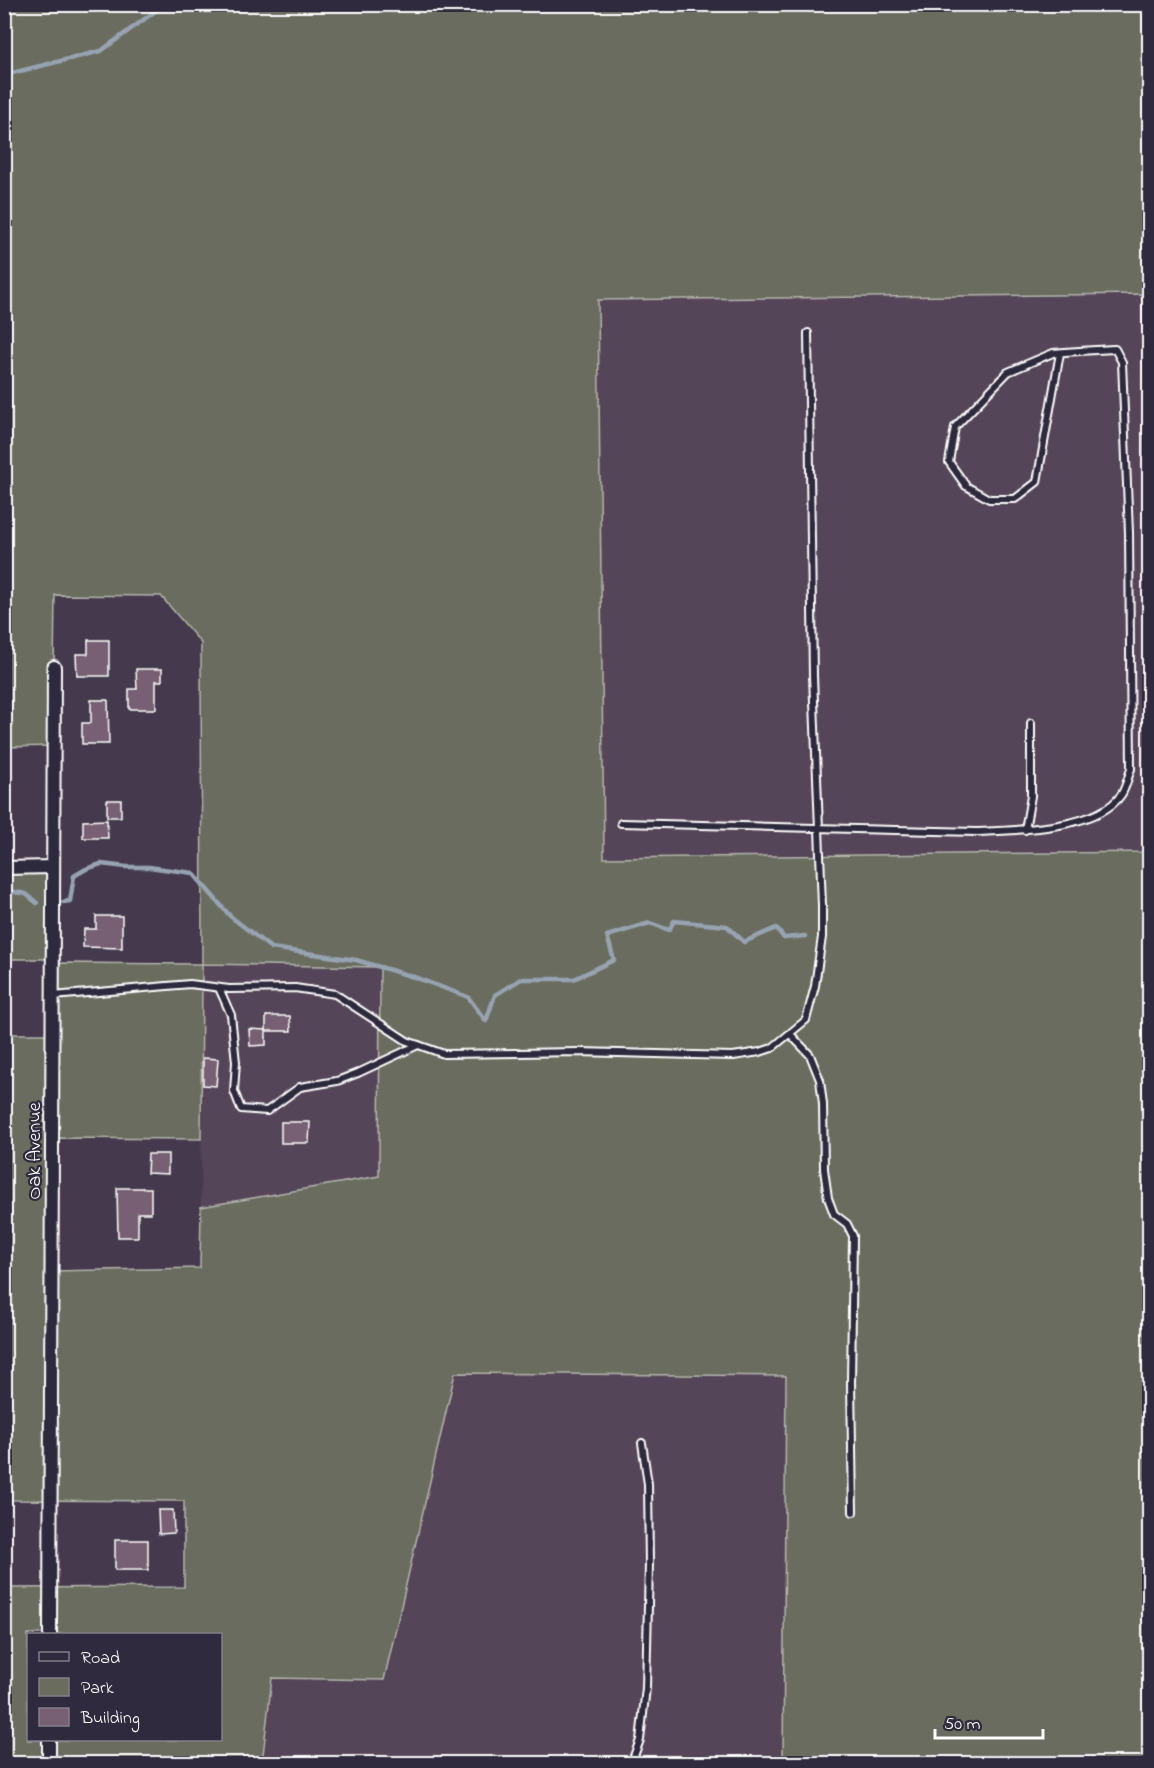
<svg xmlns="http://www.w3.org/2000/svg" width="1154" height="1768" viewBox="0 0 1154 1768" font-family="'Indie Flower',sans-serif">
<style>
.built{fill:#544558}
.green{fill:#6a6c5e;stroke:#b4b6ae;stroke-width:1.5;fill-rule:evenodd}
.lines{fill:none;stroke-linecap:round;stroke-linejoin:round}
.stream{stroke:#98a3b2;stroke-width:4.5}
.building{fill:#776073;stroke:#fff;stroke-width:1.5}
.service-casing{stroke:#fff;stroke-width:10}
.minor-casing{stroke:#fff;stroke-width:16}
.service{stroke:#2f2a3d;stroke-width:6}
.minor{stroke:#2f2a3d;stroke-width:12}
.labels{text-anchor:middle;stroke-width:4.5;stroke-linejoin:round;paint-order:stroke}
.street-label{font-size:20px;fill:#fff;stroke:#2f2a3d}
</style>
<rect width="100%" height="100%" fill="#453a4d"/>
<filter id="ink" filterUnits="userSpaceOnUse"><feTurbulence type="fractalNoise" baseFrequency=".0167" numOctaves="2"/><feDisplacementMap in="SourceGraphic" scale="12" xChannelSelector="R" yChannelSelector="G"/><feConvolveMatrix kernelMatrix="1 2 1 2 8 2 1 2 1" color-interpolation-filters="sRGB"/></filter>
<g filter="url(#ink)">
<g class="built">
<path d="M1142,294l7,558 -545,7 -6,-559z"/>
<path d="M202,964l178,3 -1,209 -178,31z"/>
<path d="M455,1373l331,3 -3,387 -521,1 10,-86 112,1z"/>
</g>
<g class="green">
<path d="M5,5h1144v1758h-366l3,-387 -331,-3 -71,307 -112,-2 -10,85 -77,1v-4h-136v3h-44v-175l179,-1v-86l-179,-1v-466h48v-71l149,1 -1,-321 -40,-47 -106,-1 -2,151 -48,1zM1142,294l7,558 -545,6 -6,-558zM202,964l178,3 -1,209 -178,31 -1,61 -148,3 1,-133 148,1zM28,1634h192v106h-192z"/>
<path d="M52,867l1,92h-48l-1,-91z"/>
</g>
<g class="lines">
<g class="stream">
<path d="M4,75l97,-24 64,-47"/>
<path d="M4,890l22,4 11,9"/>
<path d="M63,902l7,-1 4,-25 12,-7 15,-5 25,3h23l44,6 37,43 41,32 85,12 58,17 54,20 18,24 9,-26 26,-16h53l40,-19 -7,-24 43,-13 19,7 5,-9 53,5 17,16 32,-14 8,10 21,-2"/>
</g>
</g>
<g class="building">
<path d="M88,640h21v36h-32l-1,-22h12z"/>
<path d="M136,669h26v12h-6v28h-27v-20h8z"/>
<path d="M91,700h17l1,44h-27v-21h9z"/>
<rect x="107" y="800" width="14" height="17"/>
<path d="M107,820l1,18h-25v-17z"/>
<path d="M96,916h26v32l-39,-1 1,-18h12z"/>
<path d="M266,1016h24l1,15h-25v14l-16,1 -1,-17 17,1z"/>
<path d="M203,1058l15,1 -2,27 -13,-1z"/>
<path d="M281,1122h29l-1,21h-28z"/>
<path d="M148,1154h20v20l-21,-1z"/>
<path d="M117,1188h34v25h-13v24h-20z"/>
<path d="M158,1510h15l1,23 -15,1z"/>
<rect x="115" y="1540" width="33" height="30"/>
</g>
<g class="lines">
<g class="service-casing">
<g id="service">
<path d="M621,823l355,9c39,-2 121,-2 145,-37 5,-7 7,-18 10,-26l-2,-236 -7,-171 -7,-13c-21,1 -41,2 -62,4l-45,19 -53,55 -6,35 17,24 23,13h26l22,-17 23,-129"/>
<path d="M1025,830l6,-34v-73"/>
<path d="M219,988l12,27 5,47 -2,29 7,18 26,2 33,-24 37,-6 21,-8 60,-28"/>
<path d="M53,996l137,-12 39,5 66,-1 40,6 72,47 37,13 135,-2 154,4 27,-4 12,-4 34,-28 9,-34 7,-49v-32l-9,-229 -5,-343"/>
<path d="M790,1034l20,21 10,25 3,24 1,65 4,29 6,16 13,10 6,12 -2,147 2,129"/>
<path d="M631,1764l9,-24 6,-52 3,-124 -1,-80 -6,-41"/>
</g>
</g>
<g class="minor-casing">
<g id="minor">
<path d="M4,868l48,-1"/>
<path d="M50,1634l4,-967"/>
<path d="M49,1764v-24"/>
</g>
</g>
<use href="#service" class="service"/>
<use href="#minor" class="minor"/>
</g>
</g>
<g class="labels">
<g class="street-label">
<text transform="translate(33 1151) rotate(-90)" y="7">Oak Avenue</text>
</g>
</g>
<rect width="1154" height="1768" fill="none" stroke="#2f2a3d" stroke-width="24"/>
<rect x="12" y="12" width="1130" height="1744" fill="none" stroke="#fff" stroke-width="2" filter="url(#ink)"/>
<rect x="27" y="1633" width="195" height="108" fill="#2f2a3d" stroke="#827f8b" stroke-width="1.5"/>
<rect x="39" y="1652" width="30" height="9" fill="#2f2a3d" stroke="#827f8b" stroke-width="1.5"/>
<text x="81" y="1663" font-size="18" fill="#ffffff">Road</text>
<rect x="39" y="1678" width="30" height="18" fill="#6a6c5e" stroke="#827f8b" stroke-width="1.5"/>
<text x="81" y="1693" font-size="18" fill="#ffffff">Park</text>
<rect x="39" y="1708" width="30" height="18" fill="#776073" stroke="#827f8b" stroke-width="1.5"/>
<text x="81" y="1723" font-size="18" fill="#ffffff">Building</text>
<path d="M935 1729v9h108v-9" fill="none" stroke="#ffffff" stroke-width="3"/>
<text x="944" y="1729" font-size="18" fill="#ffffff" stroke="#2f2a3d" stroke-width="4.5" paint-order="stroke">50 m</text>
</svg>
